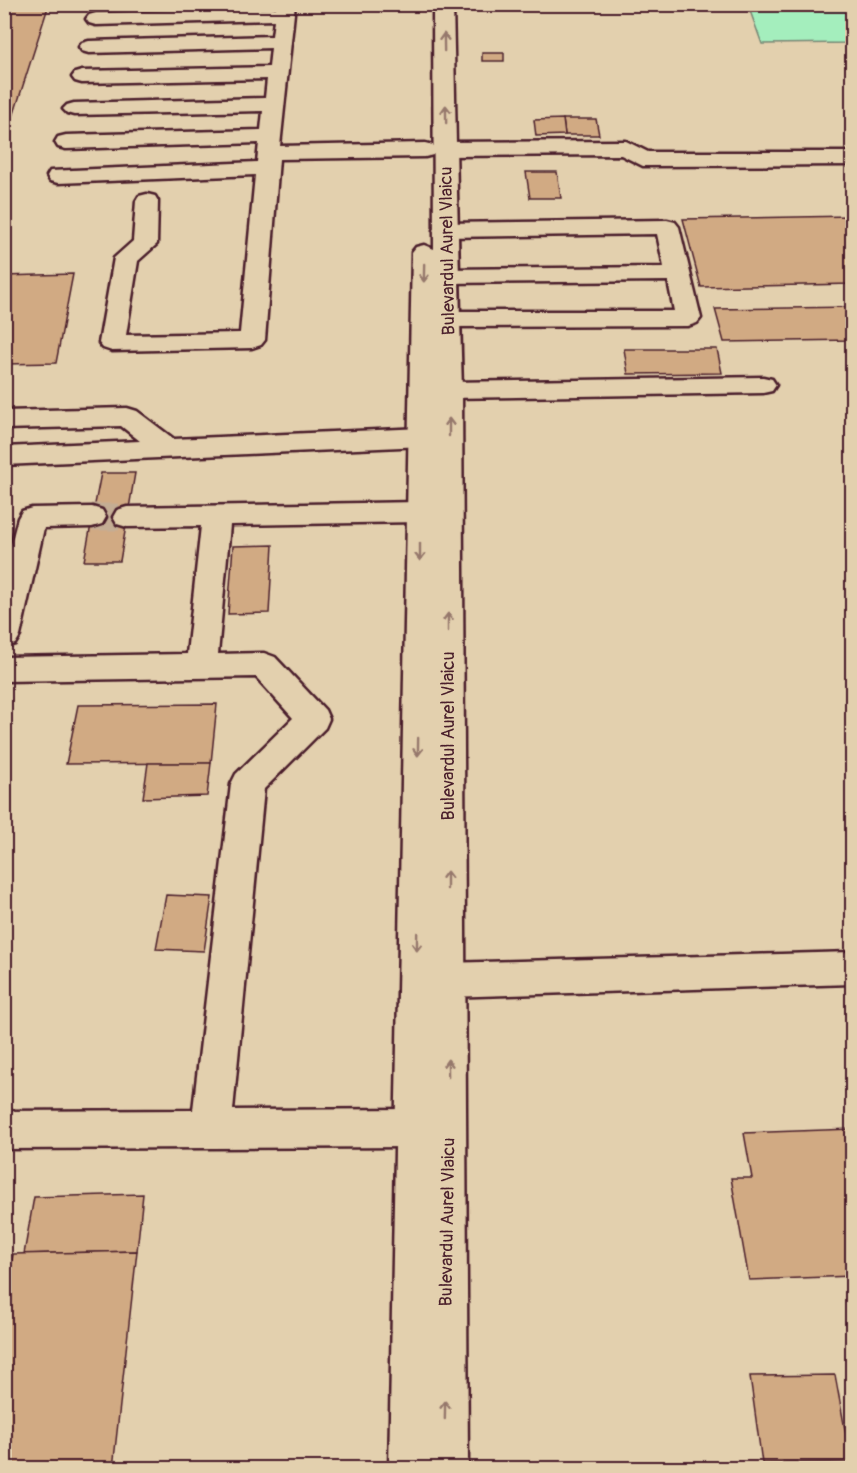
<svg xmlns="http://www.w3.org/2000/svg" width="857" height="1473" viewBox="0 0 857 1473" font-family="Pangolin,sans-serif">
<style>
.green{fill:#a4eebd;stroke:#778674;stroke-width:1.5}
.building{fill:#d1aa83;stroke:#4a1f2b;stroke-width:1.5}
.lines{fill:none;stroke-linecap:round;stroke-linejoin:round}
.minor-tunnel{stroke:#c4ad94;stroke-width:27;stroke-dasharray:27 14;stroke-linecap:butt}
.minor-casing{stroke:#4a1f2b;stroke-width:5}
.major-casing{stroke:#4a1f2b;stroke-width:5}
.minor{fill:#e3d0ae;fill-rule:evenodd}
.major{fill:#e3d0ae;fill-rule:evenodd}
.oneway{stroke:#96786c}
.labels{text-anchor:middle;stroke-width:4.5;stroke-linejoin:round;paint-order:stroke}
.street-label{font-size:18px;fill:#4a1f2b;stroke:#e3d0ae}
</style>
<rect width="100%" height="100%" fill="#e3d0ae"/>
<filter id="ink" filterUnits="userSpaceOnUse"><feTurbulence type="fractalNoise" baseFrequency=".0167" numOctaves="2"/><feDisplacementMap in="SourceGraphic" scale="12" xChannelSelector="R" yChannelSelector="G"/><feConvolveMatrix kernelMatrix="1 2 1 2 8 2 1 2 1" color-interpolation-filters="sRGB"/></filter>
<g filter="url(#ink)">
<path class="green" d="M852,7v36l-90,1 -13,-36z"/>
<g class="building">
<path d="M4,4h45l-45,141z"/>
<rect x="482" y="53" width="22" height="8"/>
<path d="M563,119h33l3,16h-34z"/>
<path d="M563,119l2,16 -29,1 -2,-16z"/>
<path d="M526,172h31l4,26h-31z"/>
<path d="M852,216v68l-151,3 -18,-68z"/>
<path d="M73,274l-17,89 -52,1v-88z"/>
<path d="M852,307v33l-128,2 -9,-33z"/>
<path d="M624,349h93l5,24 -94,1z"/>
<path d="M101,473h34l-15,88h-36z"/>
<path d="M273,545l-4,68 -41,1 5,-68z"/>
<path d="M217,704l-6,59 -145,1 12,-59z"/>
<path d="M148,763h63l-4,33 -64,2z"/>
<path d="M166,895l46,2 -8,54 -48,-2z"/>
<path d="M852,1129v147l-103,4 -18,-102h21l-8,-45z"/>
<path d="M143,1194l-6,57 -113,3 10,-57z"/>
<path d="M137,1251l-24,217h-109v-161l9,-53z"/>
<path d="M835,1375l16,87 -89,1 -12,-87z"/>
</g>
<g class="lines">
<path class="minor-tunnel" d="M92,517h35"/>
<g class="minor-casing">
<g id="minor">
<path d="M276,4h19l-15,142 145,-3 8,2 2,4 3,-5 8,-2 180,-1 22,11h204v13l-209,1 -22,-11 -175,1 -8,-2 -2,-4 -3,5 -8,2 -146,2 -14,181 -4,5 -9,3 -140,3 -9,-3 -4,-5 15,-85 19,-17 3,-40 3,-5 8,-2 8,2 3,5 -1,43 -19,17 -12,74 114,-2 15,-158 -197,8 -8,-2 -3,-5 3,-5 207,-9 2,-19 -193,6 -8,-2 -3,-5 3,-5 8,-2 195,-5 2,-19 -189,4 -7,-2 -4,-4 4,-4 7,-2 191,-5 2,-19 -185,4 -7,-2 -3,-4 3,-4 7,-2 187,-4 2,-19 -182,5 -7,-2 -3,-4 3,-4 7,-2 183,-5 2,-16 -178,5 -7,-2 -3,-4 3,-4 7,-2 180,-5z"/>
<path d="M667,220l8,2 4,5 22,91 -4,5 -9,3 -241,1 -9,-3 -4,-5 4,-5 9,-3h227l-6,-30 -222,2 -9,-2 -3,-5 3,-5 9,-2 218,-2 -7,-33 -212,3 -8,-2 -4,-5 4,-5 8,-2z"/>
<path d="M763,377l9,2 4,6 -4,6 -9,2 -314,5 -9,-2 -4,-6 4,-6 9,-2z"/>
<path d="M127,408l10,3 37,28 249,-11 10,3 4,6 -4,6 -10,3 -419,19v-18l136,-6 -19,-15 -117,3v-18z"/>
<path d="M420,502l10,3 4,7 -4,7 -10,3 -190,3 -12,129 46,-1 11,4 50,53 4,9 -4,9 -61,61 -31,321 182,-1 14,5 6,14 -6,14 -14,5 -411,2v-38l189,-1 38,-326 5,-10 57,-56 -37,-41 -252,4v-24l183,-3 14,-128 -74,1 -10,-3 -4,-7 4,-7 10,-3z"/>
<path d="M92,507l10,3 4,7 -4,7 -10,3 -48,1 -24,108 -5,8 -11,3v-76l14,-53 4,-7 10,-3z"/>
<path d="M852,952v32l-405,13 -13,-5 -6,-12 6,-12 13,-5z"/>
</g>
</g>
<g class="major-casing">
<path id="major" d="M433,4h20c3,129 5,257 9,386l6,1078h-79l23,-1216 4,-5 8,-2 10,4z"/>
</g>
<use href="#minor" class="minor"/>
<use href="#major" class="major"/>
</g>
<defs><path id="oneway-shaft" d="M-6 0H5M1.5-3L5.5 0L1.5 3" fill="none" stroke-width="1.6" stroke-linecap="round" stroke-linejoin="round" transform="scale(1.5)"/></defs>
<g class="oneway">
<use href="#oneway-shaft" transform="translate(444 42) rotate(-91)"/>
<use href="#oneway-shaft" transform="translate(446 114) rotate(-91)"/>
<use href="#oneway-shaft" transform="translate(424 273) rotate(91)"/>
<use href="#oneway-shaft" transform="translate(449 427) rotate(-90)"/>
<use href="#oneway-shaft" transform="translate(420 552) rotate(90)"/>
<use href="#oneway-shaft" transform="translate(448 622) rotate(-90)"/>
<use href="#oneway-shaft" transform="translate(418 747) rotate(91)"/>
<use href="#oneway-shaft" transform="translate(447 880) rotate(-90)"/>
<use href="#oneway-shaft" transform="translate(417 942) rotate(91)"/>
<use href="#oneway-shaft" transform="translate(448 1068) rotate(-91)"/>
<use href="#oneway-shaft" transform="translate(445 1410) rotate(-89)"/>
</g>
</g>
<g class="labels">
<g class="street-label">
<text transform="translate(447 251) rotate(-91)" y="6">Bulevardul Aurel Vlaicu</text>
<text transform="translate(448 736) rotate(-90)" y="6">Bulevardul Aurel Vlaicu</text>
<text transform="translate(447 1222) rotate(-89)" y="6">Bulevardul Aurel Vlaicu</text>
</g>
</g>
<rect width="857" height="1473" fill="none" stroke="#e3d0ae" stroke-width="24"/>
<rect x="12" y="12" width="833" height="1449" fill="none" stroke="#4a1f2b" stroke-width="2" filter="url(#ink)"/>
</svg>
